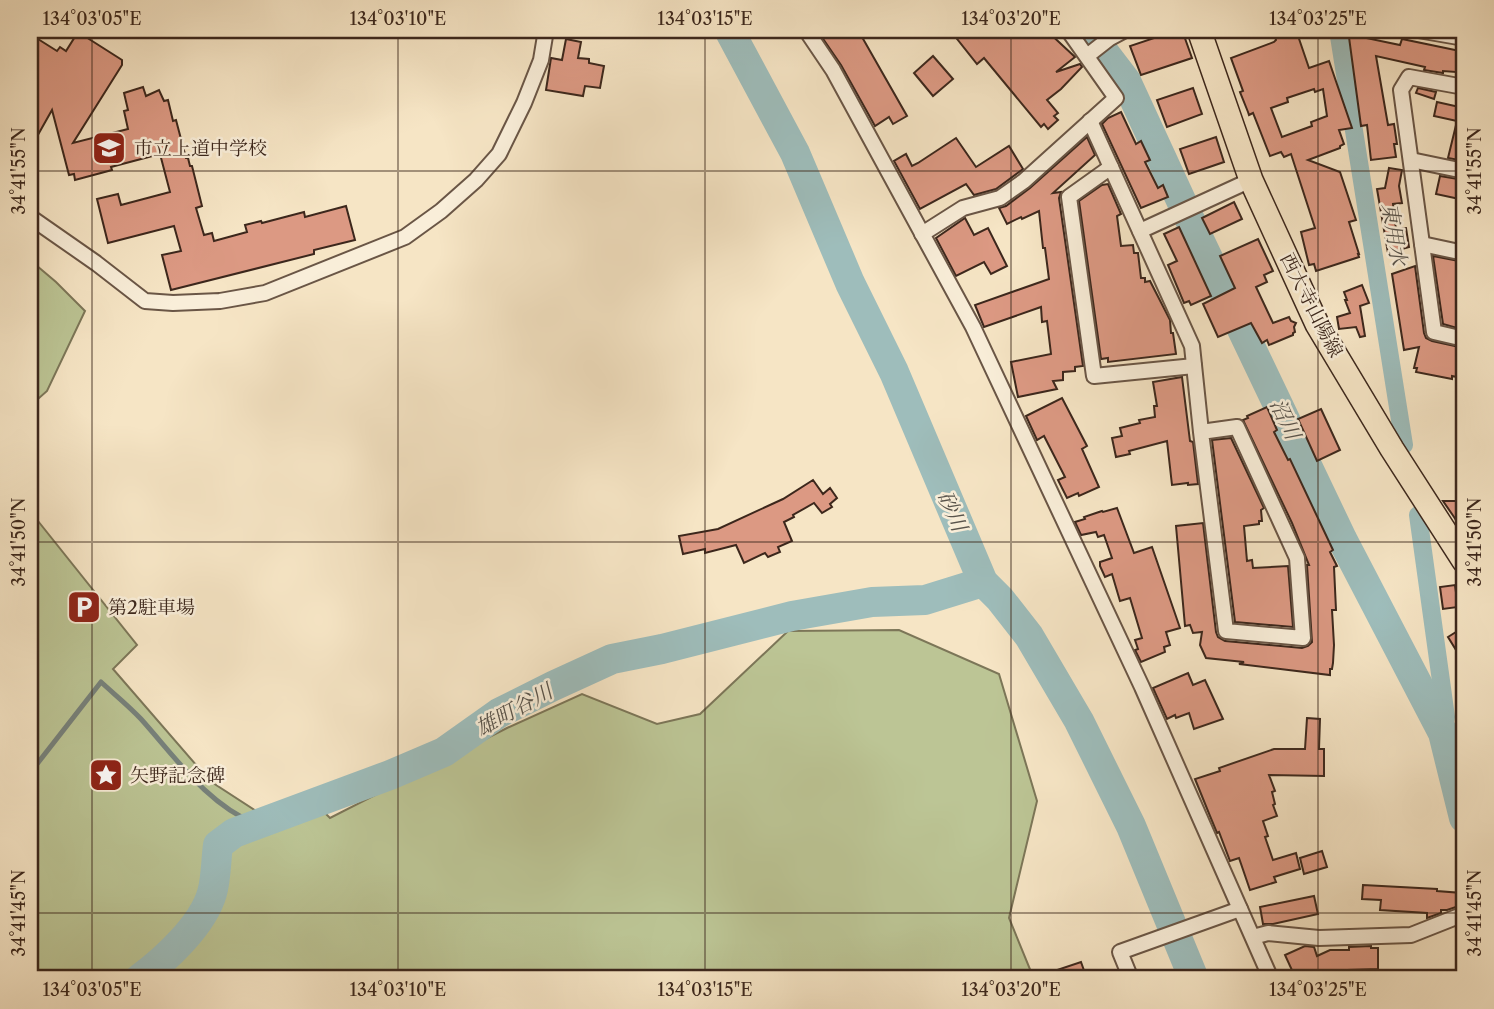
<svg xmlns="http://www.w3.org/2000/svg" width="1494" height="1009" viewBox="0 0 1494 1009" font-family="'Libre Caslon Text','Noto Serif JP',serif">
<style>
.green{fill:#bcc595;stroke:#7c7658;stroke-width:2}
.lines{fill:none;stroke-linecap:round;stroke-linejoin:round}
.stream{stroke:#77817b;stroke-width:5}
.canal{stroke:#9ebdbb;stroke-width:18}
.river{stroke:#9ebdbb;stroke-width:30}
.building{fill:#dc9983;stroke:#3c271c;stroke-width:2;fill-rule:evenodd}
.minor-casing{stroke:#6a5646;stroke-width:18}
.primary-casing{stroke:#3c271c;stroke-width:26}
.minor{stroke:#f9eed9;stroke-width:14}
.primary{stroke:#f6e5c5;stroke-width:23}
.ticks{fill:none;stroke:#3c271c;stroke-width:2;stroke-opacity:0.45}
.labels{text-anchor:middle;stroke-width:5;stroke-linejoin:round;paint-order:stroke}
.poi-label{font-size:19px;fill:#3c271c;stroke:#f9eed9;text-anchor:start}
.street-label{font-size:19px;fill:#3c271c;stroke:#f9eed9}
.water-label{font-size:21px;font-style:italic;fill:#59544c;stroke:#f9eed9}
.neatline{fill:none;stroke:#3c271c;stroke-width:2.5}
.ticks-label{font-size:18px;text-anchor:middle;fill:#3c271c}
</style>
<rect width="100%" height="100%" fill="#f6e5c5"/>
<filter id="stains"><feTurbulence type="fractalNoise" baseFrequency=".00286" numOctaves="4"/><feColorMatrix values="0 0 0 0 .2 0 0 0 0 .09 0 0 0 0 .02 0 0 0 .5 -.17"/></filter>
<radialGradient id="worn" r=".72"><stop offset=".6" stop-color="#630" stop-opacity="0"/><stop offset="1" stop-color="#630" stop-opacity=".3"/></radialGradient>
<g class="green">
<path d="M30,260l26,22 29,29 -38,80 -17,15z"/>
<path d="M30,511l107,134 -24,24 97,112 46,30 50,-17 24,24 177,-90 75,-34 75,30 43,-10 88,-83 111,-1 100,44 38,127 -28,117 25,61h-1004z"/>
</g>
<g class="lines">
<path class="stream" d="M30,773l71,-91c13,12 28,24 40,37 35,39 66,85 115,105"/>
<g class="canal">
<path d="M1338,30l66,415"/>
<path d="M1418,515l28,202 -3,16"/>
</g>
<g class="river">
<path d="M729,30l66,123 55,130 44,89 89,210 17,17 29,37 50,85 52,105 63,153"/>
<path d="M1087,30l39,51 70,152 146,306 101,194 21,85"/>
<path d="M139,979c26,-19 64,-54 73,-86 4,-13 4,-33 6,-48l16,-12 156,-58 54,-23 55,-39 54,-27 59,-27 50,-10 130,-33 80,-14 53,-2 58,-18"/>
</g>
</g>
<g class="building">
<path d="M817,30h41l49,86 -14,8 -4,-7 -14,9 -34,-61z"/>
<path d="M950,30h96l29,27 -19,15 24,-8 2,3 -21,22 -14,11 11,13 -4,3 4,4 -10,9 -4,-5 -3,3 -57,-69 -7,6z"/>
<path d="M1178,30h4l10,28 -51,17 -11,-29z"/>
<path d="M1273,30h23l13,38 20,-7 23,67 -13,2 5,14 -4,2v2l-32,12 32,12 16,48 -7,2 10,32h-1l1,3 -43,14 -2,-7 -5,1 -8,-33 14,-4 -24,-74 -7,3 -3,-5 -11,4 -17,-43 -4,2 -1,-3 -8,-20 3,-1 -12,-33 43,-16 2,-2zM1314,89l1,3 8,-3 4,27 -16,6 1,4 -30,11 -11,-29 17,-6 -1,-4z"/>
<path d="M1348,30h17l1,8 34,7 2,-6 58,12 -4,21 -13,-1v2l-19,-3 1,-3 -49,-11 12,69 6,-1 3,20h-3l2,13 -25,3 -4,-35 -6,1z"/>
<path d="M78,32l44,28v5l-49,78 55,-14 -4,-18 4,-1 -4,-17 19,-6 3,9 13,-6 5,11 4,-1 5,21 3,-1 10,38h2l2,8h2l10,40 -6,2 8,27 8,-2 2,8 33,-9 -2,-7 16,-4 1,2 42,-11 1,5 41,-11 9,34 -41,10v4l-143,36 -9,-35 19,-4 -7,-25 -66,17 -11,-44 21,-5 3,11 49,-13 -10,-38 -49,13 1,3 -37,10 -1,-6 -5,1 -17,-65 -22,39v-115l27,17 3,-4 6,4z"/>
<path d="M566,39l15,3 -3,16 11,1v4l15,3 -4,22 -15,-2 -2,10 -37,-6 5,-32 11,2z"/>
<path d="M933,56l20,23 -20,17 -19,-23z"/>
<path d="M1193,88l9,26 -35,13 -10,-27z"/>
<path d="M1418,88l18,4 -2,7 -18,-6z"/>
<path d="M1437,102l27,6v53l-16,-3 9,-37 -23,-5z"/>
<path d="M1121,112l15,32 5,-3 9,19 -5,2 13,26 5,-3 5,12 -27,11 -39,-84 6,-6z"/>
<path d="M1087,137l8,18 -42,38 8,-1 -2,6 24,168 -8,1v4l-12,1v8l-10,1 4,8 -39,8 -7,-35 40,-8 -4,-33 -5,1 -1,-15 -57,20 -9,-22 74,-26 -4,-31h-2l-4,-37 -17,8 -1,-2 -14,7 -8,-16 7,-2 24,-18z"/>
<path d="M1216,137l8,25 -35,12 -9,-25z"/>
<path d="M956,138l20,29 33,-21 14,23 -27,20 -22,6 -8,-11 -46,25 -26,-48 12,-7 6,12 6,-3z"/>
<path d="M1389,168l13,2 -3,16 3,17 -9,1 3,25 10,-1 3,19 -21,6 -11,-64 8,-1z"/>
<path d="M1440,176l24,4v20l-28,-6z"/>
<path d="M1108,184l13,30 -4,2 4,30 12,-1 1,8h4l3,25h4v4l5,-1 20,39 1,13h2l3,21 -68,8v-4l-7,1 -22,-158 23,-16z"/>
<path d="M1234,202l8,17 -32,15 -8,-16z"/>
<path d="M965,218l9,17 14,-7 19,38 -16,8 -7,-12 -28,14 -20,-38z"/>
<path d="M1179,227l32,69 -20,9 -2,-4 -5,2 -16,-38 9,-4 -13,-27z"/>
<path d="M1258,239l15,32 -9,4 3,7 -11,5 17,36 16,-6 2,4 5,2 -2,4 1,5 -2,1v2l-24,10 -2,-5 -5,3 -11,-20 -33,14 -15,-33 32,-16 -15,-32z"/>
<path d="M1433,256l31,6v58l-5,-1 -2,9 -14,-4z"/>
<path d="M1415,266l9,67 2,5 6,3 32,7v25l-5,-2 -2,6 -5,-1v3l-36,-7 1,-4h-3l5,-21 -15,3 -12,-76z"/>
<path d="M1362,285l7,18 -9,3 5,30 -5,1 -4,-10 -17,2 -2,-12 13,-4 -5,-13h2l-3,-8z"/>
<path d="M1182,377l8,64 3,1 5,42 -10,1v-2l-16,2 -5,-44 -38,10 1,3 -14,3 -4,-19 10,-2 -2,-8 20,-5 -1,-3 16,-3 -1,-11h3l-4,-24z"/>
<path d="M1062,398l25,48 -5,3 17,38 -20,9 -1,-3 -11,5 -9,-18 7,-3 -21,-41 -7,4 -11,-24z"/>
<path d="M1267,407l10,23 -3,2 14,28 2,-1 43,91 -3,2 7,14 -3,1 2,43h-4l2,35 -1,18 -1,6h-2v6l-91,-11 5,-2 -38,-4 -6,-13 2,-13 -9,1 -3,-8 -5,1 -9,-100 27,-3 13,109 2,5 7,4 77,7 6,-2 4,-4 -5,-77h2l-17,-42 -49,-103 5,-2 -1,-2z"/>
<path d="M1321,409l19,41 -23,11 -19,-42z"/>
<path d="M1231,438l33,70 -3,2 1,11h-3v3l-15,2 3,35 5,-1 1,8 35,-2 5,61 -58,-5 -23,-182z"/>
<path d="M813,480l10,14 7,-6 7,10 -7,6 2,3 -10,6 -8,-10 -21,12 1,2 -10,5 8,19 -14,6 2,5 -12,5 -3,-4 -21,10 -8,-18 -31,8v-4l-22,5 -4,-18 39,-7 65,-30z"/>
<path d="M1443,501h21v32l-10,-16z"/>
<path d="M1117,508l17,45 18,-6 28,81 -14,4 4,13 -6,2 1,5 -24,10 -6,-12 3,-1 -3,-9 7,-2 -12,-40 -10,3 -8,-27 -7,3 -5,-11v-4l12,-4 -8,-23 -6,2 -2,-5 -15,3 -6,-13 10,-3 -1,-2 18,-6 1,1z"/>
<path d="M1455,585l3,22 -15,2 -3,-22z"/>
<path d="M1464,627v36l-16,-26z"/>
<path d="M1188,673l5,12 12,-5 18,39 -29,10 -5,-16 -13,5 -1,-3 -8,4 -14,-31z"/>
<path d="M1307,718l13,1 -1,30h5v27l-55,-1 6,16 -3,1 3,12 -2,1 4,11 -14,5 5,15 -3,1 8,23 23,-7 4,16 -26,8 2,5 -26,8 -11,-32 -9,3 -11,-29 -2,1 -7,-17 -15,-37 25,-8 -1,-3 55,-19h31z"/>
<path d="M1322,851l5,16 -23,7 -4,-16z"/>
<path d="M1363,885l74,4v2l25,2v12l-15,5h-6v3l-14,5v-5l-47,-3 1,-10 -19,-1z"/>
<path d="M1314,896l4,18 -45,10h-10l-3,-17z"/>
<path d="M1305,946l9,1 3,9 13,-6h19v-3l22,-1v2h7v21l-31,1 -21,9h-30l-11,-24z"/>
<path d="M1081,962l6,17h-50l-1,-2z"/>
</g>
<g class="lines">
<g class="minor-casing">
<g id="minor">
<path d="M806,30l27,40 140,257 169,360 129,292"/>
<path d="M1418,30l46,8"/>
<path d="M1087,56l23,-18 15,-8"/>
<path d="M1464,87l-55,-10 -8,13 33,242 30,7"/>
<path d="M1090,121l102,225 9,86 25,199 77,7 -6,-80 -60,-131 -36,5"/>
<path d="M1411,160l53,11"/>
<path d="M1111,167l-42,30 25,179 100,-10"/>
<path d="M30,217l66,46 49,38 28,2 47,-2 45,-8 140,-56 36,-26 35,-31 23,-26 25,-51 17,-43 5,-30"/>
<path d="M1140,231l111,-51"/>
<path d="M922,234l41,-26 37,-10 24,-17 92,-83 -48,-68"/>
<path d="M1422,244l42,9"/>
<path d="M1253,937l15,-4 51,5 92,-3 53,-21"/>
<path d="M1131,979l-11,-27 120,-43"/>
</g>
</g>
<g class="primary-casing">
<path id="primary" d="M1199,30l52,150 66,144 75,125 72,112"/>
</g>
<use href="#minor" class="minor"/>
<use href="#primary" class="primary"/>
</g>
<path class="ticks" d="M92,30v949M398,30v949M705,30v949M1011,30v949M1318,30v949M30,171h1434M30,542h1434M30,913h1434"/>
<defs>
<g id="school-square" transform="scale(1.75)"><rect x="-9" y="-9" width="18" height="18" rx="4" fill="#8f2418" stroke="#f9eed9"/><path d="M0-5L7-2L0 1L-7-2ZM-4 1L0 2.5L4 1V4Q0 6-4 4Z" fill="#fff"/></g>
<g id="parking-square" transform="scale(1.75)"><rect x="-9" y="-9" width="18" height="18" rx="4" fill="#8f2418" stroke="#f9eed9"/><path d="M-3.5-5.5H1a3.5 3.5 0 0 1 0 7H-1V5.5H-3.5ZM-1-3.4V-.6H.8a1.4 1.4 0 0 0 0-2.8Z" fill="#fff"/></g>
<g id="sight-square" transform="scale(1.75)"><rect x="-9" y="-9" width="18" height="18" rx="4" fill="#8f2418" stroke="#f9eed9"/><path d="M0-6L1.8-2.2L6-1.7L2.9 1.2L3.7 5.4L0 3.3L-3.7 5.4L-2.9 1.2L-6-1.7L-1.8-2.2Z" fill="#fff"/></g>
</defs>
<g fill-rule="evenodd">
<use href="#school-square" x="109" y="148"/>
<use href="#parking-square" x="84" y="607"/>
<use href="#sight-square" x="106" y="775"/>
</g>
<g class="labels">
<g class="poi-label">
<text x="134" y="155">市立上道中学校</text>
<text x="108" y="614">第2駐車場</text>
<text x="130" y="782">矢野記念碑</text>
</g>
<g class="street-label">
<text transform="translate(1312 305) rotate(63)" y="7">西大寺山陽線</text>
</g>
<g class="water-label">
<text transform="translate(1394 234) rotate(81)" y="7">東用水</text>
<text transform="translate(1285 419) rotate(65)" y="7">沼川</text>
<text transform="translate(952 511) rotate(66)" y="7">砂川</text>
<text transform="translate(514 710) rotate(-29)" y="7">雄町谷川</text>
</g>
</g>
<rect width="1494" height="1009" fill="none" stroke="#f6e5c5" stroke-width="77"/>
<rect x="38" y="38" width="1418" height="932" class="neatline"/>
<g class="ticks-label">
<text x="92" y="25">134°03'05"E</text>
<text x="398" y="25">134°03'10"E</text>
<text x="705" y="25">134°03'15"E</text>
<text x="1011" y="25">134°03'20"E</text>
<text x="1318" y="25">134°03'25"E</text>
<text transform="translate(19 171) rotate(-90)" y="6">34°41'55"N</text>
<text transform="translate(1475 171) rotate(-90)" y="6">34°41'55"N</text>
<text transform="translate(19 542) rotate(-90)" y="6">34°41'50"N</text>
<text transform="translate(1475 542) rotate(-90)" y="6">34°41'50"N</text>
<text transform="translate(19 913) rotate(-90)" y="6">34°41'45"N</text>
<text transform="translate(1475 913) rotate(-90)" y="6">34°41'45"N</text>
<text x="92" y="996">134°03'05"E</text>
<text x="398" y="996">134°03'10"E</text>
<text x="705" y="996">134°03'15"E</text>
<text x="1011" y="996">134°03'20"E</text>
<text x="1318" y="996">134°03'25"E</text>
</g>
<rect width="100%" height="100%" filter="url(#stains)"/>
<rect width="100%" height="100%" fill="url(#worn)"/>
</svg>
